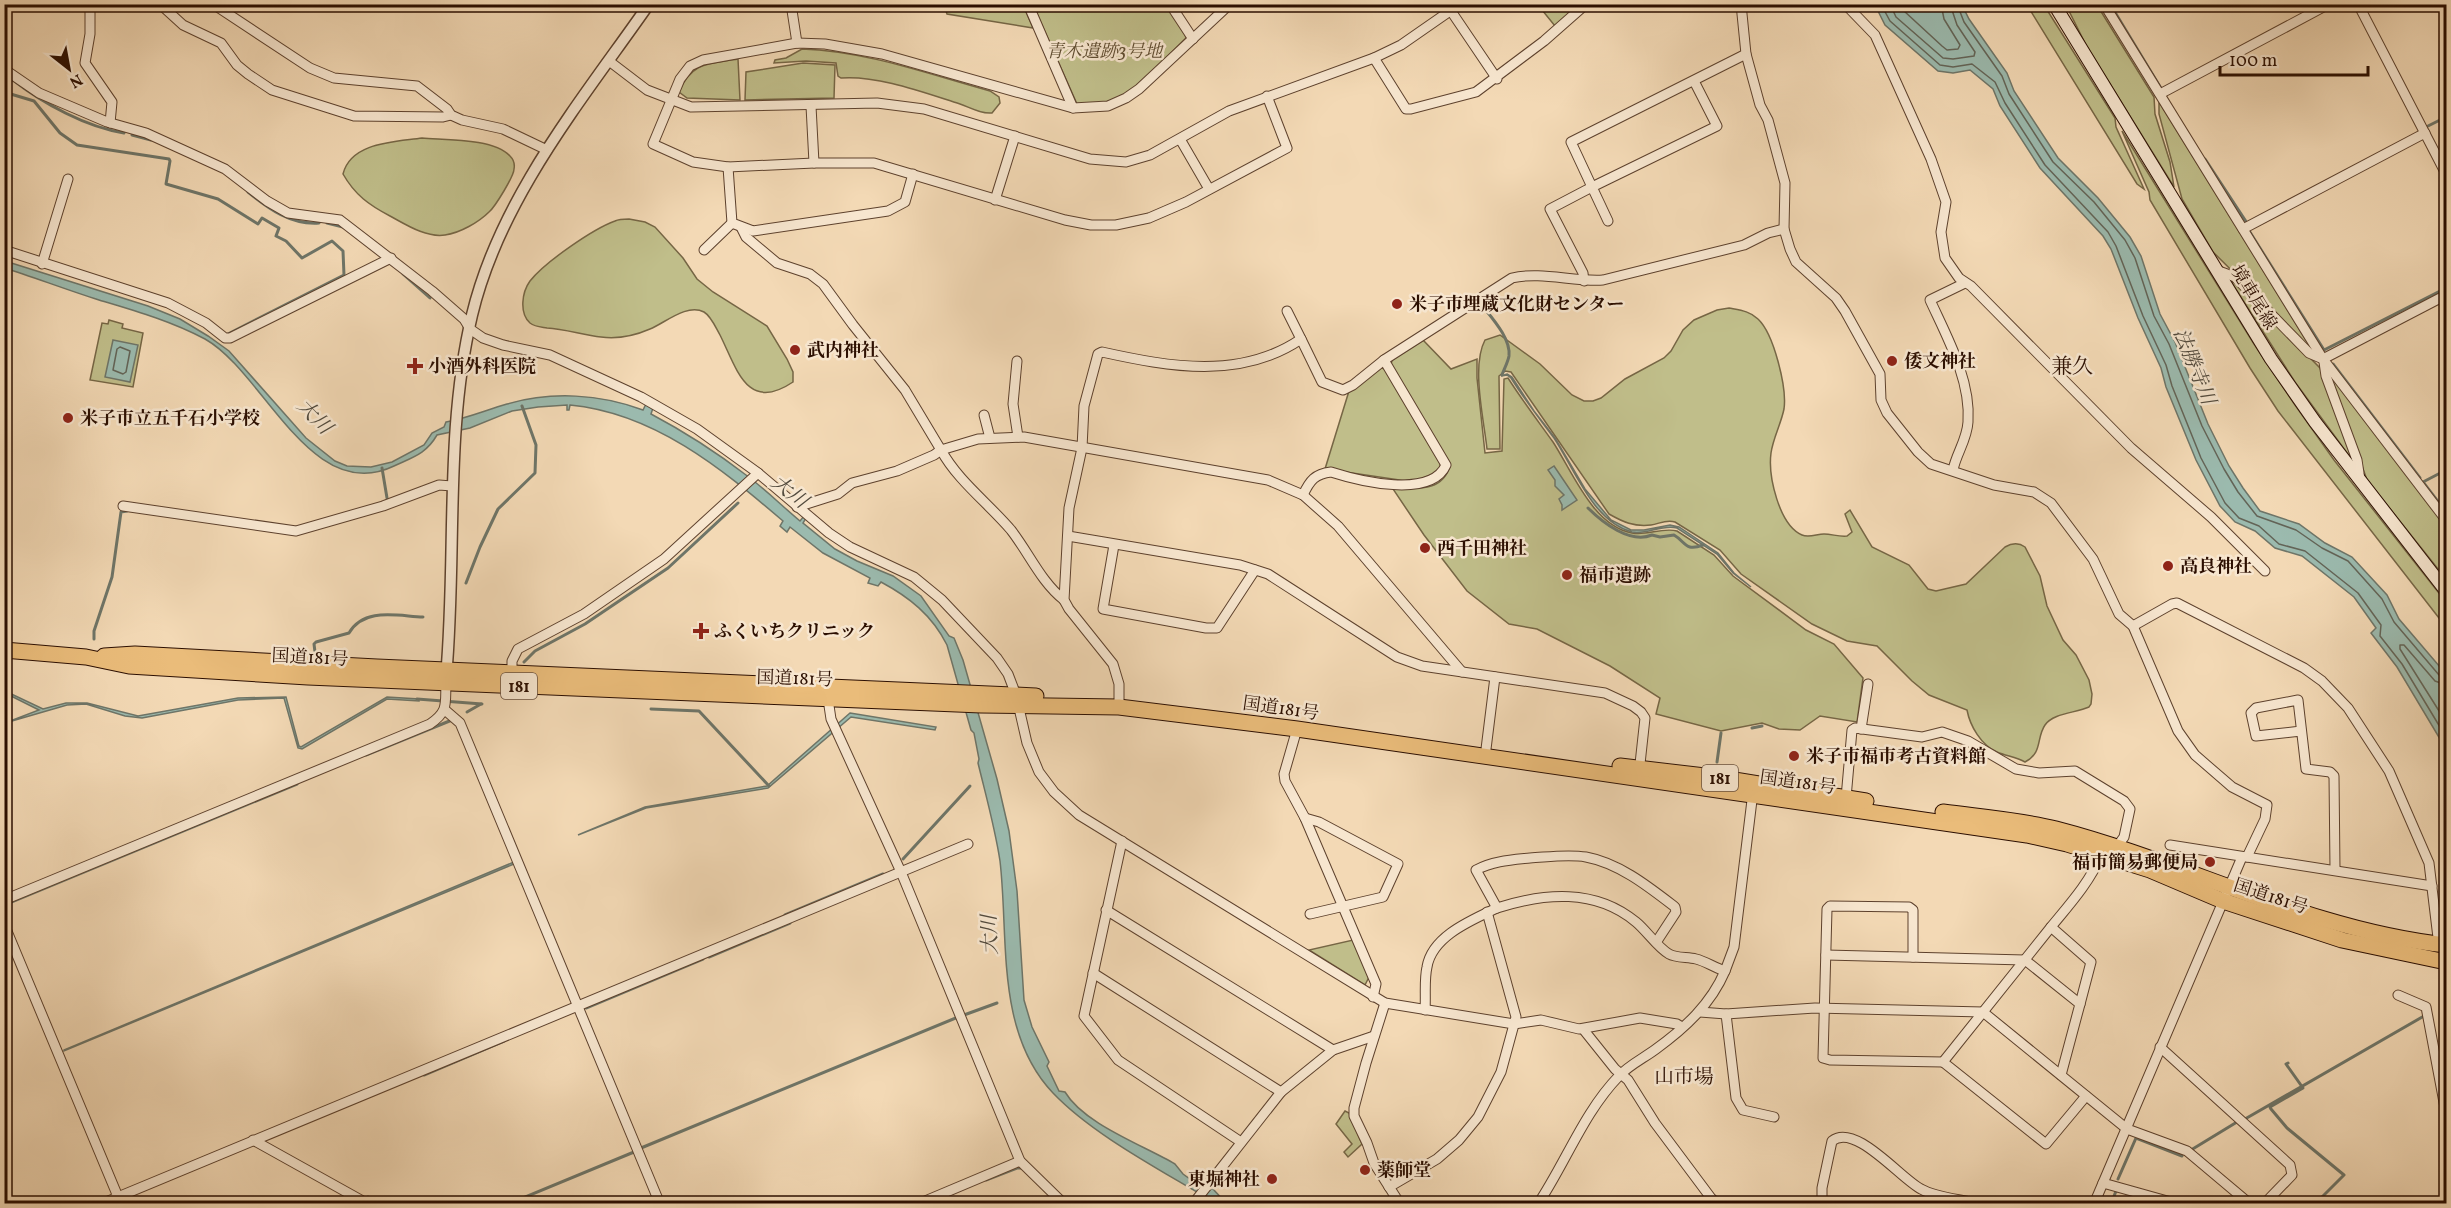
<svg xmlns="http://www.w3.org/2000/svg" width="2451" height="1208" viewBox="0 0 2451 1208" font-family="Vollkorn,'Noto Serif JP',serif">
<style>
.green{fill:#c0be8a;stroke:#766645;stroke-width:1.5}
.water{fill:#9bbaae;stroke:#6e7568;stroke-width:1.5}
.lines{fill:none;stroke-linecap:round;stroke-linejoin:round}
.shore{stroke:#636457;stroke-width:1.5}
.stream{stroke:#6e7568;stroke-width:3}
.minor-casing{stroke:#5d412d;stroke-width:11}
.tertiary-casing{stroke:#5d412d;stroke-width:13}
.secondary-casing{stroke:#2b0e00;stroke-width:14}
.trunk-casing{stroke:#2b0e00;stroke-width:17}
.minor{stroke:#f7e6cf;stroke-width:9}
.tertiary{stroke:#f7e6cf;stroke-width:10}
.secondary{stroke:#f7e6cf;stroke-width:12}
.trunk{stroke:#eabc7a;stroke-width:15}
.poi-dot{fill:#8f2418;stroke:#f7e6cf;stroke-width:2}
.labels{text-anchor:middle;stroke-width:5;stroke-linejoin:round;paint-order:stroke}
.shield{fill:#f7e6cf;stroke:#684f3e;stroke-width:1.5}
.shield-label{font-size:16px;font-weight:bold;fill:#2b0e00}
.park-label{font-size:18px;font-style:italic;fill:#5f4c30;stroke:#f7e6cf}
.street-label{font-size:18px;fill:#2b0e00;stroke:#f7e6cf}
.poi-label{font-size:18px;font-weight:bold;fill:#2b0e00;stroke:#f7e6cf;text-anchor:start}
.water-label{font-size:20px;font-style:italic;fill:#524a3d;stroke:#f7e6cf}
.neighbourhood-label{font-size:20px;fill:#2b0e00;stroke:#f7e6cf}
.quarter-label{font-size:21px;fill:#2b0e00;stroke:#f7e6cf}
</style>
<rect width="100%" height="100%" fill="#f3d9b5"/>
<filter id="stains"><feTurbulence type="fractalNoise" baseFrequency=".00333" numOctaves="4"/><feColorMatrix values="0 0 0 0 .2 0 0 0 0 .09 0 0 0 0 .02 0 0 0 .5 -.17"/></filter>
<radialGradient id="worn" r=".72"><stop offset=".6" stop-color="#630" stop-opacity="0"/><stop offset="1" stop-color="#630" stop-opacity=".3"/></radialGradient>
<g class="green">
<path d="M944,5h79l10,23 -86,-14z"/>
<path d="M1033,5h133l19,29 1,4c-19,18 -51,57 -76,63 -10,3 -22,3 -33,3z"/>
<path d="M1538,5h42l-25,21z"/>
<path d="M2027,5h17l71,113 1,9 28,62 -7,-5z"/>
<path d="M2066,5h31l57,92 1,17 15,48 4,25 -87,-140z"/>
<path d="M802,49c64,2 126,25 188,42l9,6 1,6 -8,10c-11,1 -21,-5 -32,-9 -35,-11 -83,-29 -119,-26l-3,-2 -2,-13 -30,-2 -32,2 1,-3 11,-2z"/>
<path d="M738,59l2,41 -53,-2 -8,-6c13,-31 30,-28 59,-33z"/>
<path d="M803,63l32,2 -1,33 -89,2 1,-28z"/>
<path d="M2159,103h1l153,248 -100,-99 -31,-53 -23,-85z"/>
<path d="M2122,131l132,213 41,61 39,55 112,142v25l-168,-216 -28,-43 -100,-168 -1,-8z"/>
<path d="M422,138c23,2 72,0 88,18 3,3 5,8 4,13 0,7 -19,38 -25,43 -10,10 -29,21 -44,23 -19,3 -40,-11 -55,-19 -21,-11 -35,-21 -47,-42 8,-32 52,-32 79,-36z"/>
<path d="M629,219l16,3 10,5 28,31 14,21 16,13 54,34 20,33 6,13v10c-46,31 -56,-13 -73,-47 -4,-7 -9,-19 -16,-23 -17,-9 -39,11 -54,17 -16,7 -33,10 -49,8 -18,-2 -36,-8 -54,-9 -6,-1 -12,-1 -17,-5 -11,-10 -8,-31 0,-42 15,-19 63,-52 85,-60 4,-2 10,-2 14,-2z"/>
<path d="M2234,281l86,87 33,93 -58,-79 -63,-99z"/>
<path d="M1729,308c10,2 21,3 29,11 16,15 29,69 26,90 -3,15 -11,29 -13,44 -3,23 8,72 31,82 7,3 15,-1 22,-1 8,0 15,3 23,2l5,-4 -7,-18 5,-4 22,37 37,18 19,24 8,2 30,-7 39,-37c7,-4 13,-5 20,0l15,29 7,30 16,34 13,15 13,25 3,14 -1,10 -2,3c-13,6 -36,6 -44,18 -9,13 -2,28 -20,37 -9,-5 -19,-6 -28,-10 -16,-7 -27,-26 -30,-42l-38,-15 -17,-14 -35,-35 -30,-5 -35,-17 -71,-50 -21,-24 -45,-28c-9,-3 -16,2 -24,3 -17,2 -28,-3 -42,-11l-98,-142 -6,-1 -6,5 1,73h-13c-3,-29 -16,-83 -2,-109l15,-5 40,29 32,31 12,6h9l8,-3 24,-19 39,-21 7,-7 12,-21 11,-10 23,-10z"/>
<path d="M109,320l14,4 -1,4 21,5 -10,54 -43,-7 12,-57 6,1z"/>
<path d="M1423,340l28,29 26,-10v19l8,75 17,-2 2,-72 4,-1c14,22 30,43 45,64 19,29 40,84 79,91 15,3 30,-6 45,-2l37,24 19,21 73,54 28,14 29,34 -6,44 -37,-6 -20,14 -21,-1 -17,-6 -41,8 -65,-17 4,-16 -50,-32 -73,-37 -28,-5 -42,-33 -43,-56 -33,-49c21,2 48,8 58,-17l-58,-104 1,-5z"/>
<path d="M1379,367l6,2 55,94 1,8 -28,11 -88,-13 24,-78z"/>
<path d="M2329,372l117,152v55l-79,-99z"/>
<path d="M1353,940l16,37 -4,8 -56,-35z"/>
<path d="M1345,1111l4,2 13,31 -14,13 -4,-5 8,-8 -16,-20z"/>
</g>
<g class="water">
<path d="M1865,5h97l7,14 38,54 7,18 44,67 40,40 32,39 11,19 19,58 15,28 33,82 21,42 14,22 17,23 39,13 26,19 27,14 35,38 12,24 47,55v75l-49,-82 -26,-34 5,-5 -22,-31 -52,-41 -27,-8 -20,-17 -20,-9 -15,-16 -24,-46 -30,-73 -5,-19 -23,-50 -27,-69 -8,-13 -63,-68 -40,-62 -7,-17 -23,-19 -17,3 -15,-2 -53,-46 -7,-14z"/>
<path d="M5,261l143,45 32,13 28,17 21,15 77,87 29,23 12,5 24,1 21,-5 32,-17 8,-12 12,-6 2,-5c22,-4 40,-12 61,-18 45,-13 93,-10 136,6l3,-6 7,4 -2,6c34,18 65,38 95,61 19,14 36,31 54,46l4,-5 2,2 -3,5 32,26 22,12 36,15 28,20 28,40 5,2 9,22 34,119 12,52 8,60 7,109 8,27 17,35 -2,4 12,25 6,1c19,32 78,53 110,72l8,10 14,10 15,4 14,15h-11c-52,-32 -121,-67 -162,-110 -58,-61 -44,-155 -53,-232 -5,-33 -14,-65 -22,-98l1,-4 -5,-26 -3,-3 -24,-85c-15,-30 -38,-48 -66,-63l-3,4 -10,-3 2,-5 -47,-25 -33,-26 -3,5 -7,-6 3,-5c-62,-53 -129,-108 -213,-116l-1,5h-2v-5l-29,2 -26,4 -42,17 -33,7c-11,19 -24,22 -43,31 -83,40 -130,-94 -189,-127 -34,-18 -69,-28 -106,-39 -32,-10 -63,-22 -94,-32z"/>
<path d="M113,340l25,5 -8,37 -25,-5z"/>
<path d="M1507,374l5,3 22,34 21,27 30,51 26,31 20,10h13l26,-5 9,2 39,26 16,20 17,14 -18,-14 -16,-19 -40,-26c-15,-4 -30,7 -45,4 -39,-10 -58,-64 -78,-94 -15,-20 -30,-39 -43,-60l-4,-3 -6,1z"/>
<path d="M1554,466l23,34 -15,10v-5l-3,-6 5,-4 -9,-9v-6l-7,-10z"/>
<path d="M5,691l38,18 23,-6h21l51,13 100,-18 48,-1 13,49 2,1 86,-50 32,2v2l-32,-2 -85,50 -4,-1 -14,-50 -46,2 -96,18 -17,-2 -39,-12 -19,1 -62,18 34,-13 -34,-17z"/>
<path d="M850,713l86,14 -1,3 -84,-13 -83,71 -122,20 -68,27 67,-28 122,-21z"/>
<path d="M514,862v2l-450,187v-1z"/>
</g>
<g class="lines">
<g class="shore">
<path d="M1879,4l4,4 7,13 50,44 13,2 19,-3 23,18 10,21 40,62 63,67 8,14 27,70 23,49 6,21 29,72 24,45 14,15 20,8 20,18 26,7 53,42 23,32 -1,11 22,28 44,73"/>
<path d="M1890,4l6,13 47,41 10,1 21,-3 1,-4 -18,-27 -7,-21"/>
<path d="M1900,4l4,7 38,35 5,4 11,-1 2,-4 -16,-26 -3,-15"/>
<path d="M1957,4l7,18 38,54 7,18 44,68 41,40 31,38 10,18 19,58 15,28 33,82 22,43 14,23 19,24 39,14 26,18 26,13 34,38 12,23 45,53 7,3"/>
<path d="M120,347l10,4 -4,21 -3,2 -10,-4 4,-21z"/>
<path d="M2446,685l-11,-4 -31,-36h-4v4l46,73"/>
</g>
<g class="stream">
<path d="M2110,4l52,86"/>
<path d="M13,80c31,24 73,47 111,53"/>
<path d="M4,92l30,9 26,32 17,12 92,14 1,2 -4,23 52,15 40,25 4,-6 17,10 -3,8 10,5 16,17 30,-17 11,10 1,24 -118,60"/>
<path d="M2428,126l18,-9"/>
<path d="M132,135l19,5"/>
<path d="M2205,159l42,64"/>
<path d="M248,192c21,17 43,33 71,31"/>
<path d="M327,223l16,4"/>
<path d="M2248,229l76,121 122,-62"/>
<path d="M403,274l27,24"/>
<path d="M1481,304c10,13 30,34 28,52 -1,6 -5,13 -7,19"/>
<path d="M2333,364l87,114"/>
<path d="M382,468l5,30"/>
<path d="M2446,470l-23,12 23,30"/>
<path d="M1588,508c15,15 42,36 64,27l8,2 14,-2c12,7 11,17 29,10"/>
<path d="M466,583l14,-36 18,-38 37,-36 1,-28 -14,-39"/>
<path d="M94,639v-8l18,-54 9,-65 6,-1"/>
<path d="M315,652l-1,-8 2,-2 33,-9c15,-26 48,-17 74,-16"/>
<path d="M524,662l11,-11 50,-27 83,-56 70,-65"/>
<path d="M417,699l65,5"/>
<path d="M651,709l48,2 70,75"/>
<path d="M467,712l14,-8"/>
<path d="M1752,728l10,-2"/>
<path d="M366,755l86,-35"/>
<path d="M1717,762l4,-29"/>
<path d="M903,859l67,-73"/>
<path d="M4,905l293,-121"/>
<path d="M785,915l98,-41"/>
<path d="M709,957l81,-34"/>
<path d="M586,1008l117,-49"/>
<path d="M964,1015l33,-12"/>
<path d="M2288,1063l-2,1 17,24 -33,19 1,2 16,19 57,47 -29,29"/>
<path d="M424,1075l80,-34"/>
<path d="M2245,1119l179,-103"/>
<path d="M641,1148l317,-131"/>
<path d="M2191,1150l46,-28"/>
<path d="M2118,1179l18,-41 46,18"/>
<path d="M986,1180l31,-12h5"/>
<path d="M368,1197l12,7"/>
<path d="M508,1204l126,-52"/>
<path d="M2111,1204l5,-13h3"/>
</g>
<g class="minor-casing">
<g id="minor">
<path d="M90,4v30l-5,29 27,39 -2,21"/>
<path d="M160,4l23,21 38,18 16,22 11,9 24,16 82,26 89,1 8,-2"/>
<path d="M213,4l97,64 24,10 83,8 30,23 4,6 11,5 41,9 44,21"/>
<path d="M791,4l6,39"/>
<path d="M1028,4l45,104"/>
<path d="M1170,4l23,35"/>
<path d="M1230,4l-91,85 -13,9 -18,8 -35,2 -191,-54 -57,-10 -28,-1 -94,17 -13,6 -10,13 -27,65 40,18 35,5 86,-4h60l191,57 26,5h25l33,-7 37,-16 101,-54 -20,-52"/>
<path d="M1741,4l5,50 14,51 8,15 17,63 -1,46 6,20 6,13 40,36 9,13 35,63 1,26 6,13 31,39 13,12 63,21 40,7 17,11 42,56 26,55 14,12 45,105 17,24 37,32 35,18 -2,14 -18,38"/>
<path d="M1845,4l30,31 56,124 15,43 -5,30 4,26 14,20 12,8 160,162 80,69 54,54"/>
<path d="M2104,4l219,355 123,161"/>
<path d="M2358,4l88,170"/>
<path d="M1451,11l46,68"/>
<path d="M1374,58l32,51h5l65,-17 68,-51 42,-37"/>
<path d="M609,61l38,29 44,17 186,-4 47,6 166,50 36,3 24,-7 79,-44 145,-53 27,-13 59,-41"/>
<path d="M4,69l35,24 68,29 39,11 79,36 42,32 21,12 52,7 92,71 32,28 6,10 13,9 20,7 47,10 91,42 56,32 61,44 71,60 21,14 64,30 28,23 55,58 11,16 8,21 11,48 12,29 15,20 25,23 306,188 129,21 27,-4 38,9 61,-11 37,6 5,3"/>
<path d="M2160,94l169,-90"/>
<path d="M811,106l3,57"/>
<path d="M1180,139l29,50"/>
<path d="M728,167l4,56 21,8 135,-20 17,-9 8,-28"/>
<path d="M995,200l20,-64"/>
<path d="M1608,221l-16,-34 125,-61 -23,-45"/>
<path d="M741,227l5,10 31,26 33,11 13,10 30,41 52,65 36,60 -7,5 -37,16 -45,12 -14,11 -41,13"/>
<path d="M2243,229l182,-96"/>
<path d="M4,250l164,53 38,20 19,15h5l161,-80"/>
<path d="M704,250l28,-27"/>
<path d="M42,264l26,-85"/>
<path d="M2216,270l19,7 74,76 14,6"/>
<path d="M1584,281l-1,-8 -33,-64 42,-22 -21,-45 175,-88"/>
<path d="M1287,311l14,28"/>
<path d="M2323,359l123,-64"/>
<path d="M1017,361l-4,43 5,33"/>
<path d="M2324,362l2,14 31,84 3,20"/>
<path d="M984,415l6,23"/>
<path d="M1953,470c3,-16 14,-30 15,-48 3,-42 -21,-85 -38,-122l35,-17"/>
<path d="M1303,495c7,-15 12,-21 28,-23 28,9 100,27 115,-7l-62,-105 128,-82c29,-7 61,4 91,2l141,-35 24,-12 16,-4"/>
<path d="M123,506l173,25 87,-25 56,-21 13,1"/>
<path d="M1068,536l172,29 28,9 129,83 25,9 183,27 28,13 8,6 4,6 -6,55"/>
<path d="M1114,545l-11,64 103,19h11l38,-58"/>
<path d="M1064,600c-23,-18 -35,-47 -53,-70 -23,-27 -53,-49 -70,-80l37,-11 46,-2 244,43 35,15 35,31 124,146"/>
<path d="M2133,626l39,-22 5,-1 127,65 18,13 26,27 41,63 40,92 10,83"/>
<path d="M512,673v-12l6,-12 66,-35 80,-55 94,-86"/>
<path d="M828,699l3,20 70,153 119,289 44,43"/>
<path d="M1119,707v-23l-6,-20 -44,-55 -5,-9 5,-92 13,-60 2,-42 14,-52 4,-2c68,15 139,28 199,-13l21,43 21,8 10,-5 31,-25"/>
<path d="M445,710l15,13 200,481"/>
<path d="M1297,729l-13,45 1,7 20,37 71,166 -3,13"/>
<path d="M1861,729l7,-45"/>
<path d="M2301,731l-45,5 -5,-23 5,-5 42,-8 8,69 24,3 4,4 1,93"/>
<path d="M1485,757l10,-80"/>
<path d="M1846,798l6,-68 3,-2 67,9 20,-5 26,9 48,28 23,4 36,-2 49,30 6,8 -6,28 -8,11 -15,7c-11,27 -32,50 -50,72l40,35 -11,42"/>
<path d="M1305,818l14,4 79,42 -15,33 -73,17"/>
<path d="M1122,841l-38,175 34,44 123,82"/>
<path d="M2170,845l262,41"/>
<path d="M4,900l426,-176c19,-13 15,-20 16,-42"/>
<path d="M1497,908c47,-15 98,-20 139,14 10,8 22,26 33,32 7,4 18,3 27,5 9,2 19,9 29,12 -14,33 -40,57 -69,78 -12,9 -27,16 -37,27 -35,36 -53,86 -81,128"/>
<path d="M1106,910l227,140"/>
<path d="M4,924l117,280"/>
<path d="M2051,927l-108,135 103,82 40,-48"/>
<path d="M1826,955l199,5 55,44 -19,71"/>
<path d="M1913,957v-47l-4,-3 -79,-1 -3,3 -4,149 7,2 113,2"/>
<path d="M1725,971l9,-24 19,-155"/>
<path d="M1093,973l188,119"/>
<path d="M2398,995l28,12 20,106"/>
<path d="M1385,1003l-19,60 -12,45v8l13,27 7,20 26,41"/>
<path d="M1425,1010c1,-14 -1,-30 2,-43 5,-31 45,-47 70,-59l-21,-38c17,-9 35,-10 54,-12 18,-1 38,-4 56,-1 33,6 63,30 89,50l1,5 -19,29"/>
<path d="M1700,1012l26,2 10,84 7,12 31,7"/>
<path d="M1726,1014l89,-6 168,4 144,117 60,22 63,53"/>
<path d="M1583,1029l32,40 13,11 27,43 56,75 6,6"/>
<path d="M2160,1047l130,118 2,10 -28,29"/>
<path d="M253,1140l115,64"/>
<path d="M2103,1183l75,21"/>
<path d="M1389,1187l48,-28 22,-19 19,-23 23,-45 15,-55 -29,-105"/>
<path d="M101,1204l867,-360"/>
<path d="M918,1204l102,-43"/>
<path d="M1193,1204l88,-112 52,-42 41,-14"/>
<path d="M1822,1204v-16l10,-47c23,-19 69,38 89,48 16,9 40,10 58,15"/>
<path d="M2094,1204l148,-347"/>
</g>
</g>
<g class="tertiary-casing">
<path id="tertiary" d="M446,677c11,-120 -2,-244 26,-362 28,-117 110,-215 177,-311"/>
</g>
<g class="secondary-casing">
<path id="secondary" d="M2054,4l217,355 44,63 131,169"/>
</g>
<g class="trunk-casing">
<g id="trunk">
<path d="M4,650l82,7 43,9 179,11 673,28 138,2 178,22 730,106 40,9 83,26 73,31 119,39 104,22"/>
<path d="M104,656l31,-2 242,13 659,29"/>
<path d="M1620,766l102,12 144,23"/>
<path d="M1943,812c37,5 77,8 113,17 131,34 253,101 390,116"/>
</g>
</g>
<use href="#minor" class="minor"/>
<use href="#tertiary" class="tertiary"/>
<use href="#secondary" class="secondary"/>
<use href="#trunk" class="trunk"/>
</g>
<g class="poi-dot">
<circle cx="1397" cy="304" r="6"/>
<circle cx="795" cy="350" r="6"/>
<circle cx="1892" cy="361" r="6"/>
<path d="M412 357h6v6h6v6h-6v6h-6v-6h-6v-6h6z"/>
<circle cx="68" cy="418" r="6"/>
<circle cx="1425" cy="548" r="6"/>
<circle cx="2168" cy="566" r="6"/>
<circle cx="1567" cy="575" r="6"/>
<path d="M698 622h6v6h6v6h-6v6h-6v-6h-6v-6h6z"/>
<circle cx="1794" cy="756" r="6"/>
<circle cx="2210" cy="862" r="6"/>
<circle cx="1365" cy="1170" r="6"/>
<circle cx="1272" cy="1179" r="6"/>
</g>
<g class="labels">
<g class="shield">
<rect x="501" y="673" width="36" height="26" rx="4.5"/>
<rect x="1702" y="765" width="36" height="26" rx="4.5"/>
</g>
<g class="shield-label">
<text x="519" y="692">181</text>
<text x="1720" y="784">181</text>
</g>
<g class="park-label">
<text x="1104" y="57">青木遺跡3号地</text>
</g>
<g class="street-label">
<text transform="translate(2254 297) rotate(59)" y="6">境車尾線</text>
<text transform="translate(310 657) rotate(3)" y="6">国道181号</text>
<text transform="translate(795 678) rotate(2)" y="6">国道181号</text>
<text transform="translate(1281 708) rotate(8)" y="6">国道181号</text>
<text transform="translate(1798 782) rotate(8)" y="6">国道181号</text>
<text transform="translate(2271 896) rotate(18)" y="6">国道181号</text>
</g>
<g class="poi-label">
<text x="1409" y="310">米子市埋蔵文化財センター</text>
<text x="807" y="356">武内神社</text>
<text x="1904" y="367">倭文神社</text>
<text x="428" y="372">小酒外科医院</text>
<text x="80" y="424">米子市立五千石小学校</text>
<text x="1437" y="554">西千田神社</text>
<text x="2180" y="572">高良神社</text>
<text x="1579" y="581">福市遺跡</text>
<text x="714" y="637">ふくいちクリニック</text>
<text x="1806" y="762">米子市福市考古資料館</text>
<text x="2198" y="868" text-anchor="end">福市簡易郵便局</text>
<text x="1377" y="1176">薬師堂</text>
<text x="1260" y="1185" text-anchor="end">東堀神社</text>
</g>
<g class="water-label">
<text transform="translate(2195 366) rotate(68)" y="7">法勝寺川</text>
<text transform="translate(315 416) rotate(46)" y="7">大川</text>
<text transform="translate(790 491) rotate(38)" y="7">大川</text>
<text transform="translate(989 935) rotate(-92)" y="7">大川</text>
</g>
<g class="neighbourhood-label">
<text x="1684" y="1083">山市場</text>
</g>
<g class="quarter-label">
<text x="2072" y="373">兼久</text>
</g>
</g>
<rect width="2451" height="1208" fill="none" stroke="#f3d9b5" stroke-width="24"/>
<rect x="6" y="6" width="2439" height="1196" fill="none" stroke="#2b0e00" stroke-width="3"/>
<rect x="12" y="12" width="2427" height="1184" fill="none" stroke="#2b0e00" stroke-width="1.5"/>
<g transform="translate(69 69) rotate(149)" stroke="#f7e6cf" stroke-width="4.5" paint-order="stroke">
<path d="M0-4.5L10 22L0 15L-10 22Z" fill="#2b0e00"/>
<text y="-9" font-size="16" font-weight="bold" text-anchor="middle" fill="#2b0e00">N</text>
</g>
<path d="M2220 66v9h148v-9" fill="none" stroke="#2b0e00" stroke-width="3"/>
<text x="2229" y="66" font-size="18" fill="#2b0e00" stroke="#f7e6cf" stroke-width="4.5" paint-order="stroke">100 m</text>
<rect width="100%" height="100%" filter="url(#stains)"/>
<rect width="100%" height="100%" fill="url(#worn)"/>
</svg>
